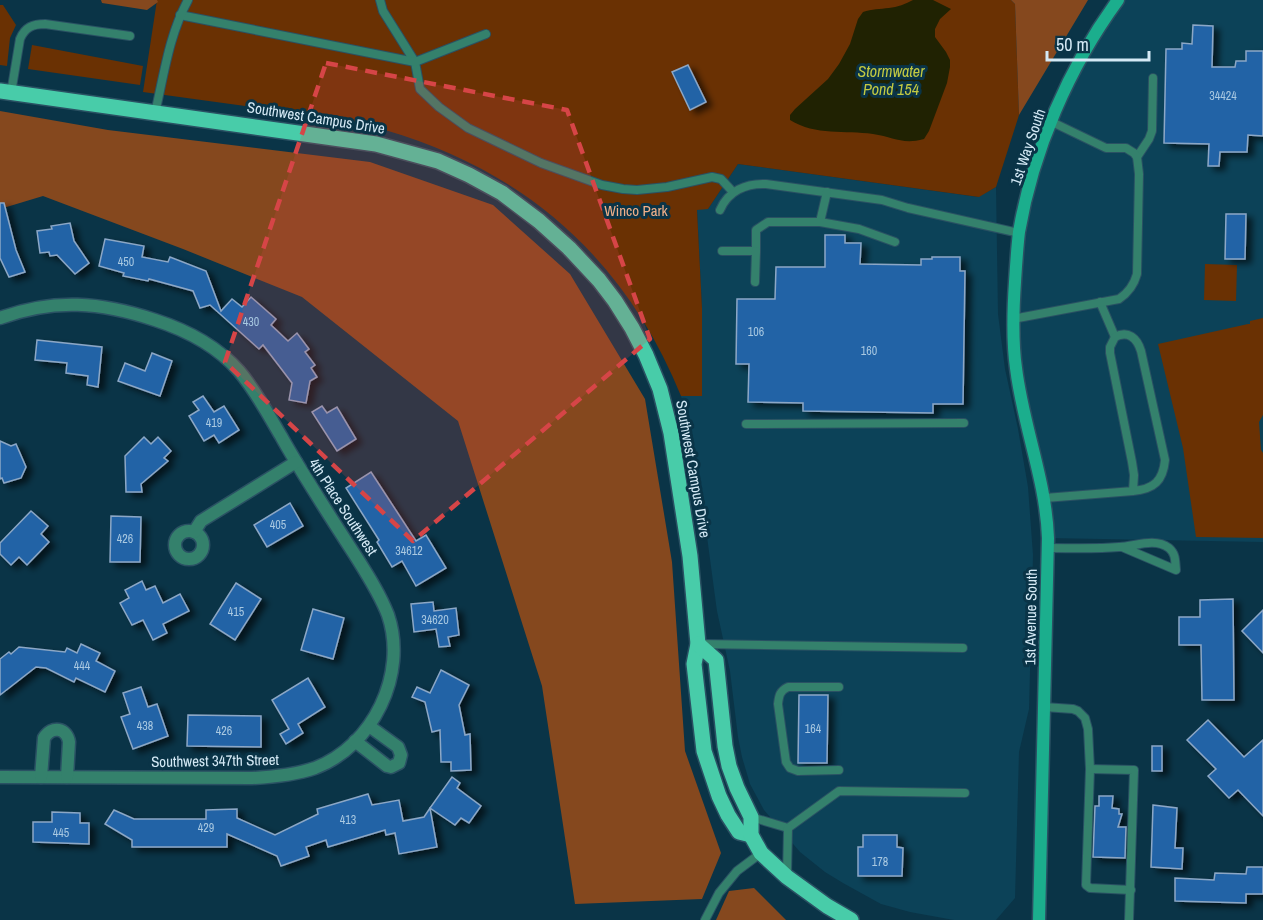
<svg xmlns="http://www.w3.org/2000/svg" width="1263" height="920" viewBox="0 0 1263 920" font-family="'Archivo Narrow',sans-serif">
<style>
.built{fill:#0c4258}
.green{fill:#6a3103}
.forest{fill:#85481e}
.water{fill:#202202}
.building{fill:#2364a6;stroke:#8ca7c6;stroke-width:1.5;filter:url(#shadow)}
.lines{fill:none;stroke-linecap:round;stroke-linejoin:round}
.lane-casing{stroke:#2a5163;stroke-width:10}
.street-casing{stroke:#2a5163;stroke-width:15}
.secondary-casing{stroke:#2a5163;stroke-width:15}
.primary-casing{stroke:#2a5163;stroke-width:18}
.lane{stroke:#34816c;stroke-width:8}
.street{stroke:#34816c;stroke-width:12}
.secondary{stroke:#1bae8d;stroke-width:12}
.primary{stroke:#48cca9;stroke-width:15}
.marked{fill:#d64547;fill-opacity:0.2;stroke:#d64547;stroke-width:4.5;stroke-dasharray:12 8;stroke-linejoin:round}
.labels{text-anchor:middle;stroke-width:6;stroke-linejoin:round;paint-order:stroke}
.number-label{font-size:12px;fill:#a8c8e1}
.street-label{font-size:15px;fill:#d4e9f5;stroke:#0a3447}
.park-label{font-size:15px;fill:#f1b089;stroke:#0a3447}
.water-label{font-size:16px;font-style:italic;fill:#c3ca42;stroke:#0a3447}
</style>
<defs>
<filter id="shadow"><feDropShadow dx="6" dy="4" stdDeviation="3" flood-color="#0009"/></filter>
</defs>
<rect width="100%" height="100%" fill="#0a3447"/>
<g class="built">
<path d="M1118,0h145v542l-215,-4 -29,-147 -2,-136 25,-110z"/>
<path d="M738,164l240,33 18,-10 2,127 7,55 13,60 10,58 5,68 -4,154 -10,43 -4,146 -19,22h-42l-44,-8 -29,-8 -38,-21 -18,-11 -25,-20 -36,-42 -14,-26 -8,-27 -4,-20 -8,-66 -13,-60 -19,-141 -9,-49 -8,-25h21v-88l-5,-99h11z"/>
</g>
<g class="green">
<path d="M157,0h854l4,4 4,111 -23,72 -17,10 -241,-33 -30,45 -11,1 5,98v88h-21c-55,-136 -155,-225 -296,-266 -29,-9 -59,-12 -89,-17 -51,-7 -102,-14 -153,-21z"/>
<path d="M0,5h3l13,20 -6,13 -3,28 -7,-1z"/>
<path d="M32,45l111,21 -3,19 -112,-16z"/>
<path d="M1205,264l32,1 -1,36 -32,-1z"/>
<path d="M1263,318v97l-4,7 2,28 2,3v85l-67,-1 -13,-89 -25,-104 90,-20h2v-3z"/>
</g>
<g class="forest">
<path d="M101,0h56l1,2 -11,8 -45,-7z"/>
<path d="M1011,0h77l-69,115 -4,-111z"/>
<path d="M0,111l108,19 262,32 123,43 77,69 75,125 27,163 13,189 36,102 -19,46 -127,5 -33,-218 -84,-265 -156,-124 -119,-48 -140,-53 -43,13z"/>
<path d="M754,888l32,32h-70l13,-29z"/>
</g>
<path class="water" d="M913,0h20l18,9 -11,10 -5,10v8l11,15 4,8v7l-3,16 -18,48 -5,8c-22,6 -30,-2 -51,-5 -28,-4 -57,2 -83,-14v-5l5,-6 33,-30 11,-15 11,-20 8,-25 5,-7c9,-3 17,-3 26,-4 8,-1 17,-4 24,-8z"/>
<g class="building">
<path d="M1193,25l20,1 -1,41h23l1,-6h10v-10h17v85l-15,-1 -1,17h-27l-1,14h-11l1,-22 -45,-1 2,-94h16v-6l10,1z"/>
<path d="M688,65l18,37 -16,8 -18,-38z"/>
<path d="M0,203h4l12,47 9,22 -16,5 -9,-19z"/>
<path d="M1226,214h20l-1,45h-20z"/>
<path d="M70,223l4,18 15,22 -14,11 -18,-19 -7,1 -1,-4 -9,1 -3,-22 15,-2 -1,-3z"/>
<path d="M825,235h20v8h16l-1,21 61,1v-6h11v-2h28v14h5l-2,133h-30v9l-130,-2v-8l-55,-1 1,-38h-13l1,-65h38l1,-32h49z"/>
<path d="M105,239l39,7 -2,11 26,5 2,-5 36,14 15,40 11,-12 10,8 9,-10 25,22 -5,6 17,16 9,-8 12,16 -4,3 10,13 -4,3 6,9 -7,4 -4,22 -17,-3 3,-17 -29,-38 -4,4 -49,-44 -10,3 -7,-17 -44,-12 -1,2 -25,-5 1,-3 -25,-7z"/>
<path d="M37,340l65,7 -4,40 -11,-2 1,-9 -22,-3 1,-10 -32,-3z"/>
<path d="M152,353l20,8 -12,35 -42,-15 7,-18 20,8z"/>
<path d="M203,396l11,16 10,-6 15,24 -20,13 -5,-8 -10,6 -15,-25 10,-6 -6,-8z"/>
<path d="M322,406l5,7 10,-6 19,32 -19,12 -25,-39z"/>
<path d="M144,437l7,7 7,-7 13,14 -7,7 4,3 -27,23 1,8h-16l-1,-36z"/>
<path d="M0,441l11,5 5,-2 10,23 -5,11 -17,5 -2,-5 -2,1z"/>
<path d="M371,472l45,69 10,-6 20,33 -30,18 -14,-25 -10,6 -15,-25 2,-2 -33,-52z"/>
<path d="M290,503l13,23 -36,21 -13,-22z"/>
<path d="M31,511l17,15 -7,8 8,8 -22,23 -8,-8 -8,8 -11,-11v-11z"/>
<path d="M111,516l30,1 -1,45h-30z"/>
<path d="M142,581l4,9 9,-4 8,17 17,-9 9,17 -26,13 4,9 -14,7 -10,-20 -11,5 -12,-22 9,-5 -4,-8z"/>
<path d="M236,583l25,16 -26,41 -25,-16z"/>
<path d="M1233,599l1,101h-32l-1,-55h-22v-28h21v-17z"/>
<path d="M433,602l1,9 22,-3 3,27 -11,2 2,9 -11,1 -3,-18 -22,3 -3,-28z"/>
<path d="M313,609l31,9 -11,41 -32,-9z"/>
<path d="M1263,610v43l-21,-22z"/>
<path d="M81,644l19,9 -4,8 19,10 -10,21 -29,-14 -2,4 -28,-14 -10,-1 -36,28v-36l9,-7 2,2 8,-7 46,5 2,-4 10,5z"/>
<path d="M441,670l28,15 -10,20 6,30 5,-1 1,36 -20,1v-9h-10l-1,-32 -8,2 -7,-30 -13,-5 5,-10 13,6z"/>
<path d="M308,678l17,29 -27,17 5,9 -17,11 -6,-10 9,-5 -17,-29z"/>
<path d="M141,687l7,20 9,-3 11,32 -35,13 -12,-32 9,-3 -7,-21z"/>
<path d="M799,695h29l-1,68h-29z"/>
<path d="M188,715l73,1v31l-74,-1z"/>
<path d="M1208,720l36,37 19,-17v76l-25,-26 -9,8 -21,-22 8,-7 -29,-29z"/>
<rect x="1152" y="746" width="10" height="25"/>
<path d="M452,777l8,6 -3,5 24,18 -12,17 -8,-5 -6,7 -25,-17z"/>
<path d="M368,794l4,11 27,-5 4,21 21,-4 6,-9 7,39 -38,7 -4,-21 -9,2 -1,-5 -57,17 -2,-7 -20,7 3,9 -28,10 -4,-10 -50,-22v13h-95v-7l-27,-16 9,-14 20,9h72v-9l31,-1v9l38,17 43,-21 -1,-5z"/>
<path d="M1099,796h14l-1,12 7,1v5h3l-4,13h8l-1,31 -32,-1 2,-51h4z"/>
<path d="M1153,805l24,3 -2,40h8l-1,21 -31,-2z"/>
<path d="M52,812l28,1v10h9v21l-56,-2v-20h19z"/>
<path d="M863,835h34v12l6,1 -1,28h-44v-29h5z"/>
<path d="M1247,867h16v27h-17v9l-71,-2v-23l39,2 1,-7 31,1z"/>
</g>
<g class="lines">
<g class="lane-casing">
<g id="lane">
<path d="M380,0l3,11 32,51 5,27 19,18 29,21 73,35 61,22 21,4 14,1 30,-3 45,-10 9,2 12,13"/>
<path d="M180,15l235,47 71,-28"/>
<path d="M11,93l9,-54c5,-12 13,-15 25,-15l85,12"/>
<path d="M155,113c9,-38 14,-78 33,-113"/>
<path d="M1137,157l12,-18 3,-8 1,-53"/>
<path d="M720,210c8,-19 26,-27 46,-26l116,16 26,8 111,25"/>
<path d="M820,222l7,-30"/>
<path d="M722,251h34v-21l12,-8h52l39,7 36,13"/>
<path d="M755,282l1,-31"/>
<path d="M1100,302l15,35"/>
<path d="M1013,319l106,-20c9,-6 15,-14 18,-25l2,-100 -2,-17 -3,-4 -8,-5h-20l-54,-26"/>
<path d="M746,424l218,-1"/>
<path d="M1045,498l88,-7c21,-2 30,-10 32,-31l-24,-109c-4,-13 -13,-21 -26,-14l-5,10v6l22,109 2,13 -1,16"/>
<path d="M1048,548c24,0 47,1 71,-1 15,0 35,-10 50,1 7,6 6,13 7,22l-54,-23"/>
<path d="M699,644l264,4"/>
<path d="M1044,707l29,2 5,2 7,7 3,11 2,40 -4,116 4,3 41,2"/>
<path d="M1090,769l44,1 -5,150"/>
<path d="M839,770l-41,1 -8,-3 -4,-6 -8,-58c1,-9 2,-13 10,-17h51"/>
<path d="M751,817l37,11"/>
<path d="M788,828l51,-37 126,2"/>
<path d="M787,875l1,-47"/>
<path d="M705,920l14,-27 18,-22 24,-18"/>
</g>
</g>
<g class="street-casing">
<g id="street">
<path d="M0,318c54,-20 101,-16 155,2 31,10 62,26 84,51 17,20 29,43 42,65 11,20 23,39 35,58 13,21 26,41 39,61 12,19 25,39 33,60 20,59 -15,131 -73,153 -20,7 -42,9 -63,10l-252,-1"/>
<circle cx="189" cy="545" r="14"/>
<path d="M194,532l7,-11 95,-59"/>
<path d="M355,741l32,25 4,1 8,-4 2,-8 -3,-8 -29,-21"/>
<path d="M41,777l3,-39c8,-13 23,-10 25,4l-2,35"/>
</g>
</g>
<g class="secondary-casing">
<path id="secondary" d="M1039,920l9,-382c-2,-58 -25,-112 -32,-170 -4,-28 -3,-57 -1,-86 1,-16 2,-33 4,-50 14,-82 50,-165 99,-232"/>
</g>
<g class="primary-casing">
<g id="primary">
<path d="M0,91l376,53 62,17 31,14 33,18 37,28 30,27 30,32 16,21 17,27 14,27 14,34 11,44 19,123 8,88 -4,20 10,87 15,45 9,19 11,17 12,3"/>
<path d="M698,644l18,16 9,86 4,20 8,22 14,29v18l10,18 26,24 40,29 24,14"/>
</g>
</g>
<use href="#lane" class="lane"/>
<use href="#street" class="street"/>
<use href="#secondary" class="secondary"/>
<use href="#primary" class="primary"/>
</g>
<path class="marked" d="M326,63l241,47 83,229 -237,202 -188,-179z"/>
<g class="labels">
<g class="number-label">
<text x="1223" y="100">34424</text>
<text x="126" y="266">450</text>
<text x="251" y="326">430</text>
<text x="756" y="336">106</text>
<text x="869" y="355">160</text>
<text x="214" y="427">419</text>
<text x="278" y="529">405</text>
<text x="125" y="543">426</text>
<text x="409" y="555">34612</text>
<text x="236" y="616">415</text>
<text x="435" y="624">34620</text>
<text x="82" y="670">444</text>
<text x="145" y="730">438</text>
<text x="813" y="733">164</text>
<text x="224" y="735">426</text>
<text x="348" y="824">413</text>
<text x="206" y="832">429</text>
<text x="61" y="837">445</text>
<text x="880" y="866">178</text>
</g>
<g class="street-label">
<text transform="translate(316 118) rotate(9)" y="5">Southwest Campus Drive</text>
<text transform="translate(1028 147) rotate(-71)" y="5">1st Way South</text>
<text transform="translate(693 469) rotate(80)" y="5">Southwest Campus Drive</text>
<text transform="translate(343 507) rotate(57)" y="5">4th Place Southwest</text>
<text transform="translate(1031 617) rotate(-89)" y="5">1st Avenue South</text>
<text transform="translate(215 761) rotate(-1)" y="5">Southwest 347th Street</text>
</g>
<g class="park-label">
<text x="636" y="216">Winco Park</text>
</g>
<g class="water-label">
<text x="891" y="77">Stormwater<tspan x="891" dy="18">Pond 154</tspan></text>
</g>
</g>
<path d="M1047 51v9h102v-9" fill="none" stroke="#d4e9f5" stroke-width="3"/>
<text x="1056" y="51" font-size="18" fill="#d4e9f5" stroke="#0a3447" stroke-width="4.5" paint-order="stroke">50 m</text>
</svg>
